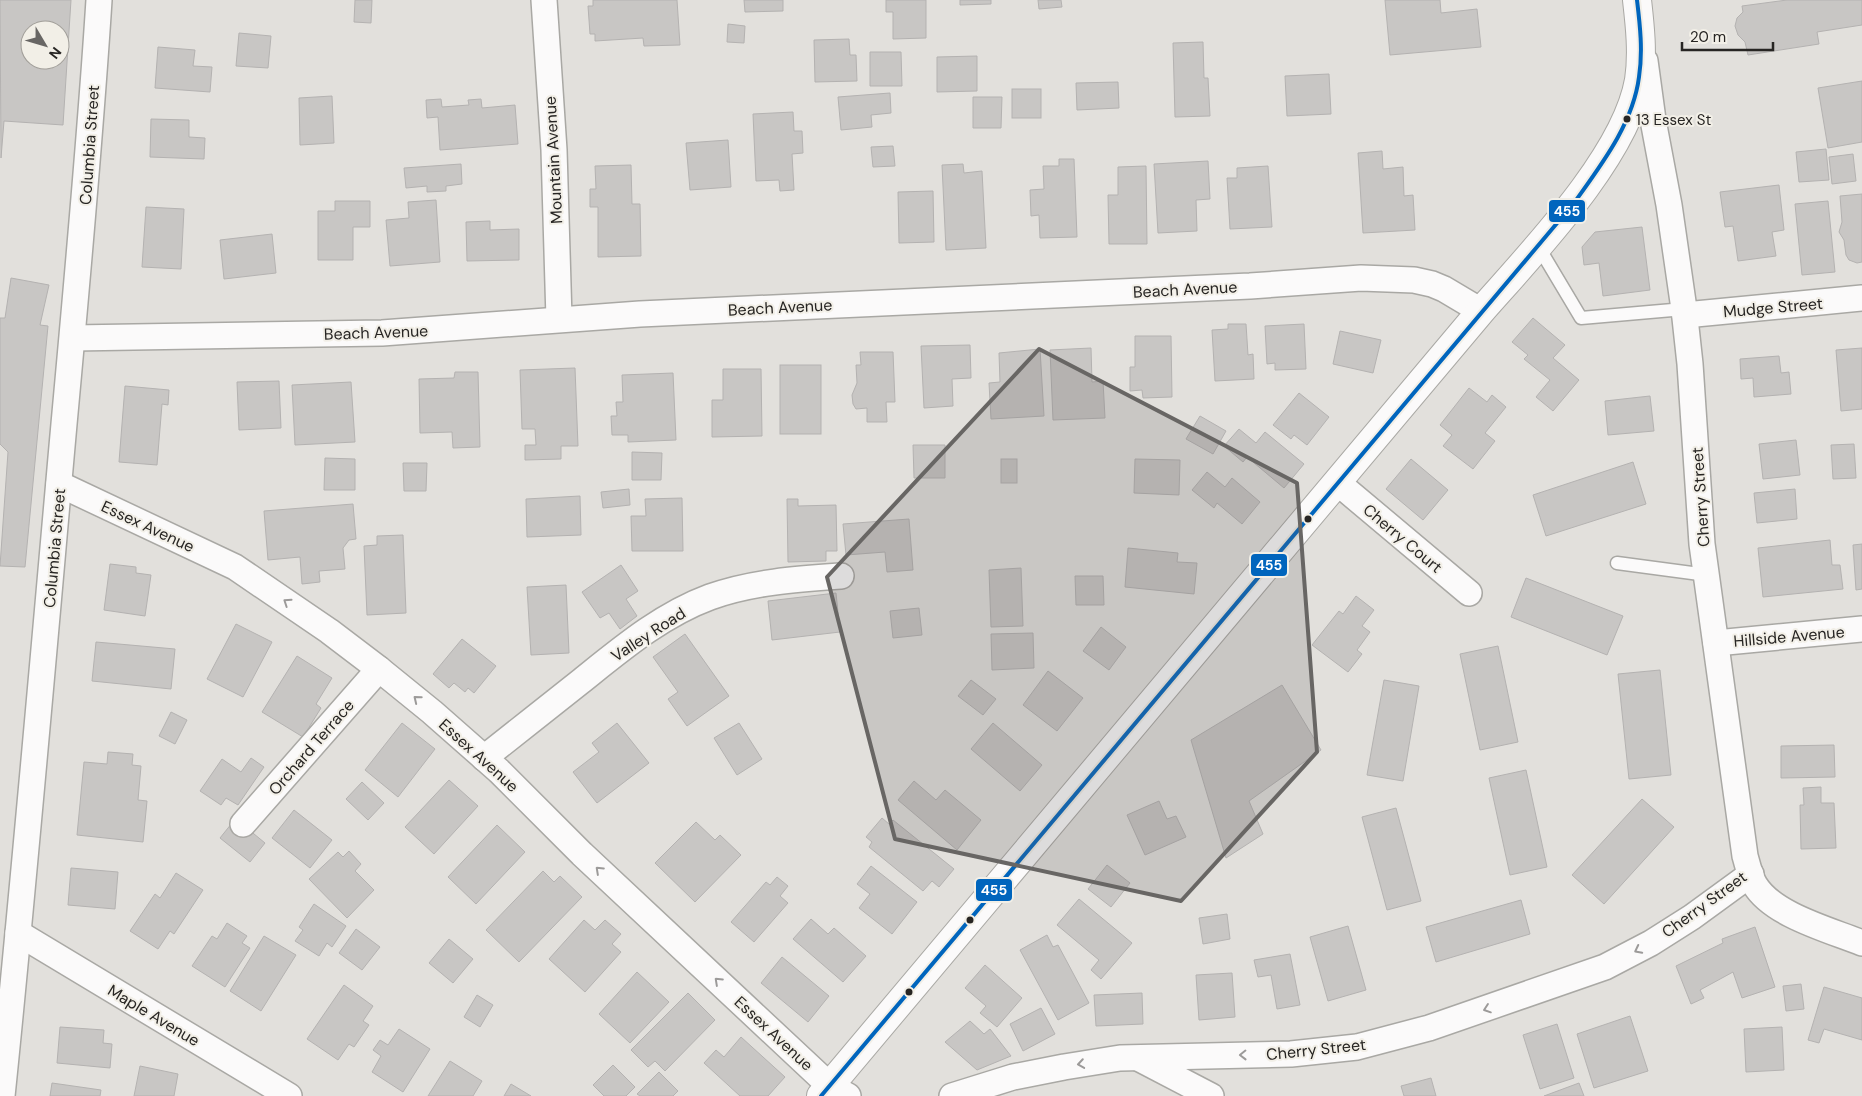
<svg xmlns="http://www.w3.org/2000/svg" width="1862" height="1096" viewBox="0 0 1862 1096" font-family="'DM Sans',sans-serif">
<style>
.building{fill:#c8c6c4;stroke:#b4b2b1;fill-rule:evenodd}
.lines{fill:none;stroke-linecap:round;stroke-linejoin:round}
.lane-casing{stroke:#a9a8a4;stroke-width:15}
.street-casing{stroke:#a9a8a4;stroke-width:28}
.secondary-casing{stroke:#a9a8a4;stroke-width:30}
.lane{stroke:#fbfafa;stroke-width:12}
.street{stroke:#fbfafa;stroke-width:25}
.secondary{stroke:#fbfafa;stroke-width:28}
.bus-1-casing{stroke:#f2efe7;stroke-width:8}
.bus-1{stroke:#0065bd;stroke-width:4}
.oneway{stroke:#9c9a99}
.marked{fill:#686664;fill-opacity:0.2;stroke:#686664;stroke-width:4;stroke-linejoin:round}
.bus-dot{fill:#272523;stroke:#f2efe7;stroke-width:2}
.labels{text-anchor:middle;stroke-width:4;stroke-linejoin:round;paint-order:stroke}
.bus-label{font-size:15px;fill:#272523;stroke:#f2efe7;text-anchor:start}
.street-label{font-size:16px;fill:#272523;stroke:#f2efe7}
.line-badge{stroke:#f2efe7;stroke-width:2}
.badge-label{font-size:14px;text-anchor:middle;font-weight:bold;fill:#fff}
</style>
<rect width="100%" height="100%" fill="#e2e0dc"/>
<g class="building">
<path d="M0,0h71l-8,125 -59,-4 -3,37zM30,30h30v30h-30z"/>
<path d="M355,0h17l-1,23 -17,-1z"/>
<path d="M593,0h84l3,45 -36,1 -1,-8 -48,3v-7h-5l-2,-28h5z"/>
<path d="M744,0h39v11l-38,1z"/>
<path d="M886,0h40v38l-33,1v-27h-7z"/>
<path d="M960,0h31v4l-31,1z"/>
<path d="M1038,0h23l1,7 -23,2z"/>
<path d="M1385,0h55l1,13 36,-4 4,38 -91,8z"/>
<path d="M1787,0h75v25l-45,7 2,12 -71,11 -3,-13 -7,-7 -3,-9 2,-8 6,-6 -1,-6z"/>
<path d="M728,24l17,2 -1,17 -17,-1z"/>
<path d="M239,33l32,3 -3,32 -32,-2z"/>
<path d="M849,39l1,16h6l1,26 -42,1 -1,-42z"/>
<path d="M1203,42l1,36h4l2,38 -35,1 -2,-74z"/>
<path d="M158,47l37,3 -2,16 19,1 -2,25 -55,-4z"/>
<path d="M870,52h31l1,34h-32z"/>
<path d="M977,56v35l-40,1v-35z"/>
<path d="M1329,74l2,40 -44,2 -2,-40z"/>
<path d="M1862,81v61l-34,6 -10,-60z"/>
<path d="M1118,82l1,26 -42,2 -1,-27z"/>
<rect x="1012" y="89" width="29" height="29"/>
<path d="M890,93l1,20 -20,2 1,12 -31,3 -3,-33z"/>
<path d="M332,96l2,47 -34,2 -1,-47z"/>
<path d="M973,97h29l-1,31h-28z"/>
<path d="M441,99l1,8 27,-2 -1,-5 13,-1 1,9 33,-3 3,39 -78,6 -2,-33 -11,1 -1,-18z"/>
<path d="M793,112l1,19h8l1,22 -11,1 2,36 -14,1 -1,-11 -23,1 -3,-67z"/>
<path d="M151,119l38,1v17l16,1 -1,21 -54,-2z"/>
<path d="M728,140l3,47 -41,3 -4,-47z"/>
<path d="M893,146l2,20 -22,1 -2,-20z"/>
<path d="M1826,149l3,31 -30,2 -3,-30z"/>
<path d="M1382,151l1,18 20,-2 1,29 9,-1 2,35 -52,3 -5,-80z"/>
<path d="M1853,154l3,27 -24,3 -3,-27z"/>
<path d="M1059,159h15l3,78 -37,1 -1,-23 -8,1 -1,-26 14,-1 -1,-23h16z"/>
<path d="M1208,161l2,38 -14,1 1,31 -39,2 -4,-69z"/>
<path d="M461,164l1,20 -16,2v5l-19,1v-6l-21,2 -2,-20z"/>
<path d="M963,164l1,9 18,-2 4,77 -40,2 -4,-85z"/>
<path d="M631,165l1,39h8l1,52 -43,1v-50h-8v-18h6l-1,-23z"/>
<path d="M1146,166l1,78h-38l-1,-49h10v-28z"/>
<path d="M1268,166l4,61 -42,2 -3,-51h10v-10z"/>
<path d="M1779,185l5,45 -12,2 4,24 -38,5 -5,-35 -8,1 -5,-35z"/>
<path d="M933,191l1,51 -35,1 -1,-51z"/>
<path d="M1862,194v68l-5,1 -8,-3 -3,-5 -2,-15 -5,-8 3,-10 -2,-26z"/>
<path d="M436,200l4,62 -50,4 -4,-46 23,-2 -1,-16z"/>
<path d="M335,201h35v26h-17v33h-35v-49h17z"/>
<path d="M1828,201l7,71 -33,3 -7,-71z"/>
<path d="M146,207l38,2 -3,60 -39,-2z"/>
<path d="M490,221v9l29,-1v31l-52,1 -1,-39z"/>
<path d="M1642,227l8,63 -47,6 -4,-33 -15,2 -2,-18 13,-15z"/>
<path d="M272,234l4,39 -52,6 -4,-39z"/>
<path d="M11,278l38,7 -9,40 8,1 -23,241 -25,-1 8,-114 -8,-8v-126h5z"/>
<path d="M1533,318l32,27 -12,13 26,22 -26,31 -17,-14 14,-17 -26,-21 4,-4 -16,-13z"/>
<path d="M1228,324h18l2,31 5,-1 1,25 -39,2 -3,-51 16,-1z"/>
<path d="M1304,324l2,45 -31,1v-7l-8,1 -2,-38z"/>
<path d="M1340,331l41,9 -8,33 -40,-9z"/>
<path d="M1135,336h36l1,61 -29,1 -1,-8 -12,1v-24h5z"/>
<path d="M970,345l1,33 -19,1 1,27 -29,2 -3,-62z"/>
<path d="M1091,348l1,34 11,-1 2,37 -52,2 -3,-70z"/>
<path d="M1862,348v61l-21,2 -5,-61z"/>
<path d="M1040,349l4,67 -53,3 -2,-36 11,-1 -1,-29z"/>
<path d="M860,352h33l2,50h-9l1,20h-20v-14l-11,1 -3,-5 -1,-9 5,-12 -1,-18h5z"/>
<path d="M1779,356l2,17 8,-1 2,22 -37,3 -1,-19 -12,1 -1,-20z"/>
<rect x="780" y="365" width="41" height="69"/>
<path d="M575,368l3,78h-17v13l-36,1v-15h11l-1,-16h-13l-2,-59z"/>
<path d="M723,369h38l1,67 -50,1v-37h11z"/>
<path d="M455,372h23l2,75 -27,1 -1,-16 -32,1 -1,-54 35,-1z"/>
<path d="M673,373l3,67 -48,2v-7h-16l-1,-19h6l-1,-14h7l-1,-27z"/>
<path d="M279,381l2,47 -42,2 -2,-48z"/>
<path d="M351,382l4,60 -60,3 -3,-60z"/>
<path d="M125,386l44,4 -1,15 -6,-1 -5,61 -38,-3z"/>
<path d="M1469,388l18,14 5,-7 14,12 -21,26 10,8 -22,28 -30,-23 9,-11 -12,-10z"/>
<path d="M1299,393l30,24 -22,28 -13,-10 -3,4 -18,-14z"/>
<path d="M1650,396l4,35 -46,4 -3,-34z"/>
<path d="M1200,416l26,15 -13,23 -27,-15z"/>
<path d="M1239,429l17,14 9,-11 39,32 -20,24 -37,-31 -4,5 -19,-16z"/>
<path d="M1796,440l4,35 -37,4 -4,-35z"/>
<path d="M1854,444l2,34 -23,1 -2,-34z"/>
<path d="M913,445h32v33h-31z"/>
<path d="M632,452l30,1 -1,27h-29z"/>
<path d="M325,458l30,1v31h-31z"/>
<rect x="1001" y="459" width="16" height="24"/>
<path d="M1135,459l45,1 -1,35 -45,-2z"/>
<path d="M1411,459l37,31 -25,30 -37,-31z"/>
<path d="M1633,462l13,42 -100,32 -13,-41z"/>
<path d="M403,463h24l-1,28h-22z"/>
<path d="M1207,472l18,15 7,-9 28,24 -18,22 -25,-21 -3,5 -22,-18z"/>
<path d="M629,489l1,16 -27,3 -2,-16z"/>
<path d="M1795,489l2,30 -40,4 -3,-30z"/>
<path d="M580,496l1,39 -54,2 -1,-38z"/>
<path d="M682,498l1,53h-51l-1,-35h15l-1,-17z"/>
<path d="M787,499h11v7l38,-1 1,46h-11v10l-38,1z"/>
<path d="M353,504l3,35 -7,1 -6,8 2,21 -26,2 1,11 -18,2 -2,-27 -32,3 -4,-49z"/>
<path d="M909,519l4,51 -26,2 -2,-20 -39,3 -3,-31z"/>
<path d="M403,535l3,78 -39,2 -3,-69 13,-1v-9z"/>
<path d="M1830,540l2,25h8l3,24 -80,8 -5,-49z"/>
<path d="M1862,544v45l-6,1 -3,-45z"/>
<path d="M1128,548l50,5 -1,9 20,1 -3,31 -69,-7z"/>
<path d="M110,564l26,3v6l15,2 -6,41 -41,-6z"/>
<path d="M621,565l17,26 -12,8 11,17 -17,13 -11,-16 -9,5 -18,-26z"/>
<path d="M1021,568l2,58 -32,1 -2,-57z"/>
<path d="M1075,576h28l1,29h-28z"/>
<path d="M1526,578l97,38 -16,39 -96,-38z"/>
<path d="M566,585l3,68 -38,2 -4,-68z"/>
<path d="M836,593l4,39 -68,8 -4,-39z"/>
<path d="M1356,596l18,14 -12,16 8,6 -13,18 5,4 -14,18 -36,-27 27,-34 4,3z"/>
<path d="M919,608l3,27 -29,3 -3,-27z"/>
<path d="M236,624l36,18 -29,55 -36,-18z"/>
<path d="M1101,627l25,20 -17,23 -26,-19z"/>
<path d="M1033,633l1,35 -42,2 -1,-36z"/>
<path d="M685,634l44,62 -42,30 -19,-27 10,-7 -25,-35z"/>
<path d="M462,639l34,27 -22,27 -6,-5 -3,4 -11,-9 -5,5 -16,-14z"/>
<path d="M96,642l79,7 -4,40 -79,-8z"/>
<path d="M1498,646l20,96 -38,8 -20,-96z"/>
<path d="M297,656l35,22 -16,26 5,4 -18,29 -41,-25z"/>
<path d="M1660,670l11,105 -42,4 -11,-105z"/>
<path d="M1048,671l35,27 -26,33 -34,-26z"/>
<path d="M971,680l25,19 -13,16 -25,-19z"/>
<path d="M1384,680l35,6 -16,95 -36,-6z"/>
<path d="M1282,685l39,65 -72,51 14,33 -37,24 -35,-118z"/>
<path d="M171,712l16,8 -12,24 -16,-8z"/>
<path d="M402,723l33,26 -37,48 -33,-27z"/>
<path d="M617,723l32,40 -52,40 -24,-31 26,-20 -7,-9z"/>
<path d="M739,723l23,36 -25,16 -23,-37z"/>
<path d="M993,723l49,42 -22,26 -49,-42z"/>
<path d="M1834,745l1,32 -54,1v-32z"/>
<path d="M108,752l25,2 -1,11 9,1 -3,34 9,1 -4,41 -66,-7 7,-73 23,2z"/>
<path d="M251,758l13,9 -26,38 -12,-7 -5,7 -21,-14 22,-32 19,13z"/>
<path d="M1526,770l21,97 -37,8 -21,-97z"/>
<path d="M449,780l29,26 -44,48 -29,-27z"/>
<path d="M914,781l22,19 9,-10 36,30 -24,30 -59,-50z"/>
<path d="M362,782l22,21 -16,17 -22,-21z"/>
<path d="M1821,787v16h13l2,45 -35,1 -1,-44h4l-1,-17z"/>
<path d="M1642,799l32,28 -70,77 -32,-29z"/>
<path d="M1159,801l8,18 9,-3 10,21 -41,18 -18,-40z"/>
<path d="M1396,808l25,93 -34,9 -25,-93z"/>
<path d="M294,810l38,30 -22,28 -38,-30z"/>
<path d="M882,818l7,6 4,-4 61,49 -15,18 -7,-6 -9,10 -54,-44 3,-5 -6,-5z"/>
<path d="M696,822l19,18 5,-5 21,20 -46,47 -40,-39z"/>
<path d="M232,823l16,6 17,14 -15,19 -30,-24z"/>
<path d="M497,825l28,27 -49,52 -28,-27z"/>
<path d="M349,851l12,13 -6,7 19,19 -27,28 -38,-39 29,-27 5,5z"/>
<path d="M1107,865l23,18 -19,24 -23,-18z"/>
<path d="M871,866l46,36 -25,32 -33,-26 11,-14 -13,-10z"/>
<path d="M71,868l47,4 -3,37 -47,-4z"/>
<path d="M543,871l11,11 6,-6 22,21 -63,65 -33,-32z"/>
<path d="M176,873l27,17 -29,44 -4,-3 -12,18 -28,-18 25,-37 5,4z"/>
<path d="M777,877l11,9 -8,10 8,7 -34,39 -23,-20 35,-40 4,3z"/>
<path d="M1079,899l53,44 -31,36 -10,-9 8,-10 -42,-35z"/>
<path d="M1521,900l9,34 -94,28 -10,-35z"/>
<path d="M314,904l32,22 -14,21 -5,-4 -8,13 -24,-15 8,-11 -4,-3z"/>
<path d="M1227,914l3,25 -27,5 -4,-26z"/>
<path d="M811,919l17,15 6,-6 32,28 -23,26 -50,-43z"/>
<path d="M584,920l11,10 10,-10 16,14 -9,10 9,8 -36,40 -36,-33z"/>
<path d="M227,923l20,13 -5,7 8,5 -25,39 -33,-21 20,-30 5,3z"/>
<path d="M1348,926l18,64 -38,11 -18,-64z"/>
<path d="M1755,927l20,60 -33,11 -9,-26 -33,18 4,8 -13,6 -15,-38 47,-23 -1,-4z"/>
<path d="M356,929l24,18 -18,23 -23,-17z"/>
<path d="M1047,935l6,12 5,-2 31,58 -31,17 -38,-70z"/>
<path d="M264,936l32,19 -35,56 -31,-20z"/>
<path d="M449,939l24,20 -20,24 -24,-20z"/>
<path d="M1290,954l10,51 -23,4 -6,-34 -13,2 -4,-17z"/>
<path d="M782,957l47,39 -21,26 -47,-39z"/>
<path d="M985,965l37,33 -25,29 -17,-14 6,-7 -21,-18z"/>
<path d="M637,972l32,30 -39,41 -31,-29z"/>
<path d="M1232,973l3,44 -36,3 -3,-45z"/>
<path d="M1801,984l3,25 -18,2 -3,-25z"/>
<path d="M344,985l29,21 -10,15 6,4 -15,22 -5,-3 -11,16 -31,-21z"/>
<path d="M1824,987l38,11v42l-38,-11 -5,14 -11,-3z"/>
<path d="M688,993l27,27 -50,51 -10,-10 -7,6 -17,-17z"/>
<path d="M1142,993l1,31 -47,2 -2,-31z"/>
<path d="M477,995l16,10 -13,22 -16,-10z"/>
<path d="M1041,1008l14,26 -32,17 -13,-27z"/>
<path d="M1630,1016l18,55 -54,17 -17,-54z"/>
<path d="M970,1021l14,13 6,-5 21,27 -34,14 -32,-28z"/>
<path d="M1557,1024l17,54 -34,11 -17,-54z"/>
<path d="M60,1027l44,3 -1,13 9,1 -2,24 -53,-5z"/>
<path d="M1782,1027l2,43 -38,2 -2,-43z"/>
<path d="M399,1029l31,20 -27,43 -31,-20 9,-16 -8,-6 7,-10 8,5z"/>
<path d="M741,1037l44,40 -17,19h-28l-36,-33 12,-13 8,7z"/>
<path d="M450,1061l32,20 -9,15h-45z"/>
<path d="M613,1065l22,22 -9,9h-22l-11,-11z"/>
<path d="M140,1066l38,8 -4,22h-40z"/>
<path d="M659,1072l19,19 -5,5h-33l-3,-2z"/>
<path d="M1431,1078l5,18h-32l-3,-10z"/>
<path d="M52,1083l49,7 -1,6h-50z"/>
<path d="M1579,1083l5,13h-40z"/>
<path d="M511,1084l20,12h-27z"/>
</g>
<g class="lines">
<g class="lane-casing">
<g id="lane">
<path d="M1538,246l43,72 103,-9"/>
<path d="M1617,563l90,12"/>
</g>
</g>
<g class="street-casing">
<g id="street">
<path d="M544,0l10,150 5,169"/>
<path d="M1645,61l8,59 16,85 15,104 6,55 12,180 43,312c3,10 5,21 10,29 18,30 75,45 107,58"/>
<path d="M1685,315l177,-17"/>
<path d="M73,338l309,-5 258,-19 610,-28 111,-8 53,2 18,4 12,5 37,22"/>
<path d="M1338,483l131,110"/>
<path d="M59,484l176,83 94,64 50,38 53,43 67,59 83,83 248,232 18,10"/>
<path d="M1716,643l146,-14"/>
<path d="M484,758c32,-25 64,-51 96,-76 40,-32 81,-67 130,-85 42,-15 87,-18 131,-21"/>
<path d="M243,824l136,-155"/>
<path d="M18,933l271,163"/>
<path d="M1140,1059l71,37"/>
<path d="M2,1096c23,-224 42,-448 62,-672 13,-141 26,-282 35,-424"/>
<path d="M952,1096l61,-19 51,-10 56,-9 171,-4 66,-7 72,-19 176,-61 46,-24 41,-26 59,-43"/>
</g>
</g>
<g class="secondary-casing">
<path id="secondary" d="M821,1096l660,-785c50,-57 145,-155 158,-231 4,-26 1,-54 -2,-80"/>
</g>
<use href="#lane" class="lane"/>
<use href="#street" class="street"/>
<use href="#secondary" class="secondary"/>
<g class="bus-1-casing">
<path id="bus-1" d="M821,1096l753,-893c27,-38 59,-79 65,-126 4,-26 1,-52 -2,-77"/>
</g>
<use href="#bus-1" class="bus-1"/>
</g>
<defs><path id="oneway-chevron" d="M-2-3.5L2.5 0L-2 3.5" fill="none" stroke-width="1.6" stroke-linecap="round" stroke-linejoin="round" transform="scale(1.25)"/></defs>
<g class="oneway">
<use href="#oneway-chevron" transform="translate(287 602) rotate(-146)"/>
<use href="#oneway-chevron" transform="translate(417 699) rotate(-141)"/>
<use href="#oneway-chevron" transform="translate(599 870) rotate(-137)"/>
<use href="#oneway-chevron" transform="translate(1638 950) rotate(153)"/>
<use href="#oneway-chevron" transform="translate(718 981) rotate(-137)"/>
<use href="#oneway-chevron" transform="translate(1487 1009) rotate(161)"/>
<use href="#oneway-chevron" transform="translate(1243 1055) rotate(179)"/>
<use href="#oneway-chevron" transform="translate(1081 1064) rotate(171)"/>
</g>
<path class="marked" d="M1039,349l258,134 20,269 -136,149 -286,-62 -68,-262z"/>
<g class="bus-dot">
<circle cx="1627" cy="119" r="4.5"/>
<circle cx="1308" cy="519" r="4.5"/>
<circle cx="970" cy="920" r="4.5"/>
<circle cx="909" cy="992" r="4.5"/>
</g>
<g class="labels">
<g class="bus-label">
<text x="1636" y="125">13 Essex St</text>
</g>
<g class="street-label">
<text transform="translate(89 145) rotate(-86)" y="6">Columbia Street</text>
<text transform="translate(553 160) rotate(-93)" y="6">Mountain Avenue</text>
<text transform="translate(1185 289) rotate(-3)" y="6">Beach Avenue</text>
<text transform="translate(780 307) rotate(-3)" y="6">Beach Avenue</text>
<text transform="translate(1773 307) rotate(-5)" y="6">Mudge Street</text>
<text transform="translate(376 332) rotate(-2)" y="6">Beach Avenue</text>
<text transform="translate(1700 497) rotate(-94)" y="6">Cherry Street</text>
<text transform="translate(148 526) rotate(25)" y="6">Essex Avenue</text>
<text transform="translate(1403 538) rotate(40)" y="6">Cherry Court</text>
<text transform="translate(54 548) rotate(-85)" y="6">Columbia Street</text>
<text transform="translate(648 634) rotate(-33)" y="6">Valley Road</text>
<text transform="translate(1789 636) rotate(-5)" y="6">Hillside Avenue</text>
<text transform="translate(311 747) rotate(-49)" y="6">Orchard Terrace</text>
<text transform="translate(479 755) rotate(42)" y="6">Essex Avenue</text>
<text transform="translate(1704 904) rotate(-36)" y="6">Cherry Street</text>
<text transform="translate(154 1015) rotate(31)" y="6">Maple Avenue</text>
<text transform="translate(774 1033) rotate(43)" y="6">Essex Avenue</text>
<text transform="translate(1316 1049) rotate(-6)" y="6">Cherry Street</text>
</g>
</g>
<g class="line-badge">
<rect x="1548" y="199" width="38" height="24" rx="5" fill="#0065bd"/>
<rect x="1250" y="553" width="38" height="24" rx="5" fill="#0065bd"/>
<rect x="975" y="878" width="38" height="24" rx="5" fill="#0065bd"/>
</g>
<g class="badge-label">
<text x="1567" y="216">455</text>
<text x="1269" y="570">455</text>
<text x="994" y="895">455</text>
</g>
<g transform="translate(45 45) rotate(128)"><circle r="24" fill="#f2efe7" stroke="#a19e99"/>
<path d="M0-4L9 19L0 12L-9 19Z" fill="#686664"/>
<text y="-8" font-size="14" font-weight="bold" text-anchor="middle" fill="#272523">N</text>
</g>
<path d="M1682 42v8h91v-8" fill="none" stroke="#272523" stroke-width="2.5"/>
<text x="1690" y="42" font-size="15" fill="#272523" stroke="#f2efe7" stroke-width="4" paint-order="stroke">20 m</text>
</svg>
